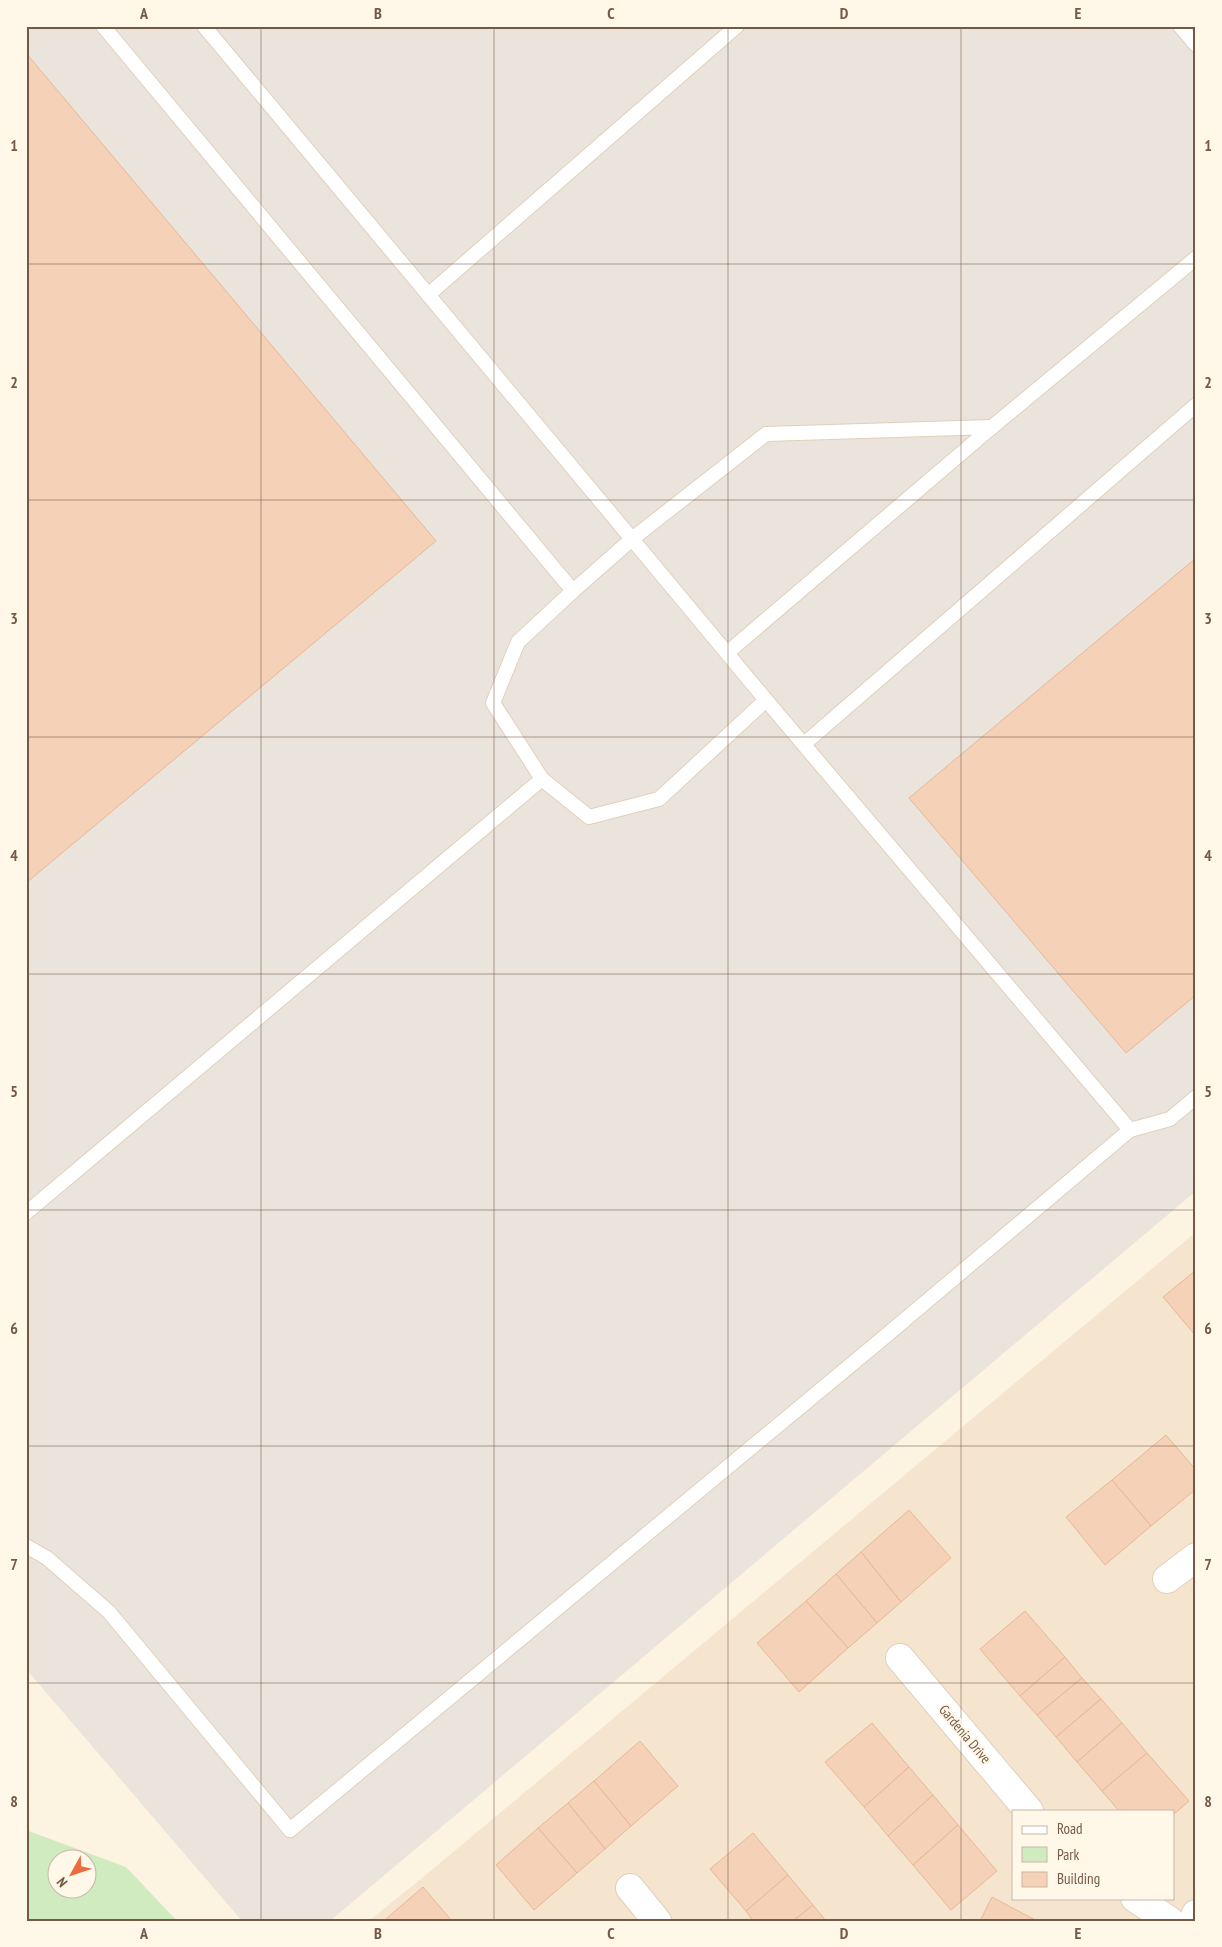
<svg xmlns="http://www.w3.org/2000/svg" width="1222" height="1947" viewBox="0 0 1222 1947" font-family="'PT Sans Narrow',sans-serif">
<style>
.residential{fill:#f5e5cf;fill-rule:evenodd}
.industrial{fill:#ebe4dc}
.green{fill:#cfebbf;fill-rule:evenodd}
.building{fill:#f4d1b7;stroke:#e7b897}
.lines{fill:none;stroke-linecap:round;stroke-linejoin:round}
.service-casing{stroke:#e1cfbc;stroke-width:16}
.minor-casing{stroke:#e1cfbc;stroke-width:30}
.service{stroke:#fff;stroke-width:14}
.minor{stroke:#fff;stroke-width:28}
.grid{fill:none;stroke:#755947;stroke-width:1;stroke-opacity:0.55}
.labels{text-anchor:middle;stroke-width:4.5;stroke-linejoin:round;paint-order:stroke}
.street-label{font-size:14px;fill:#755947;stroke:#fff7e8}
.neatline{fill:none;stroke:#755947;stroke-width:2}
.grid-label{font-size:16px;text-anchor:middle;font-weight:bold;fill:#755947}
</style>
<rect width="100%" height="100%" fill="#fdf3e1"/>
<path class="residential" d="M1196,1232v689h-827l53,-43zM1013,1811h160v87h-160z"/>
<path class="industrial" d="M26,26h1170v1165l-866,730h-88l-216,-252z"/>
<path class="green" d="M26,1830l100,37 51,54h-151zM58,1860h30v30h-30z"/>
<g class="building">
<path d="M26,53l410,488 -410,342z"/>
<path d="M1196,558v437l-70,58 -217,-255z"/>
<path d="M1196,1270v66l-33,-39z"/>
<path d="M1166,1435l30,35v19l-45,37 -39,-46z"/>
<path d="M1112,1480l39,46 -46,39 -39,-48z"/>
<path d="M909,1510l42,48 -50,44 -40,-50z"/>
<path d="M861,1552l40,50 -24,21 -41,-49z"/>
<path d="M836,1574l41,49 -29,25 -42,-47z"/>
<path d="M806,1601l42,47 -49,44 -42,-49z"/>
<path d="M1025,1611l40,46 -45,39 -40,-47z"/>
<path d="M1065,1657l17,21 -45,37 -17,-19z"/>
<path d="M1082,1678l19,21 -45,38 -19,-22z"/>
<path d="M1101,1699l21,24 -45,39 -21,-25z"/>
<path d="M872,1723l37,44 -45,40 -39,-45z"/>
<path d="M1122,1723l25,30 -45,38 -25,-29z"/>
<path d="M640,1741l38,45 -47,40 -37,-45z"/>
<path d="M1147,1753l42,48 -16,14v-4h-54l-17,-20z"/>
<path d="M909,1767l24,28 -45,41 -24,-29z"/>
<path d="M594,1781l37,45 -26,23 -37,-46z"/>
<path d="M933,1795l25,30 -45,40 -25,-29z"/>
<path d="M568,1803l37,46 -28,24 -39,-45z"/>
<path d="M958,1825l39,46 -46,39 -38,-45z"/>
<path d="M538,1828l39,45 -43,37 -38,-45z"/>
<path d="M753,1833l35,42 -42,36 -36,-42z"/>
<path d="M788,1875l25,30 -20,16h-40l-7,-10z"/>
<path d="M423,1887l29,34h-65l-1,-2z"/>
<path d="M992,1897l45,24h-57z"/>
<path d="M813,1905l13,16h-33z"/>
</g>
<g class="lines">
<g class="service-casing">
<g id="service">
<path d="M103,26l470,565 -55,51 -25,61 49,76 47,38 70,-18 107,-99 -134,-161 -59,52"/>
<path d="M204,26l428,513 134,-105 226,-7 -265,226"/>
<path d="M1180,26l16,19"/>
<path d="M428,295l309,-269"/>
<path d="M992,427l204,-169"/>
<path d="M766,700l364,430 40,-11 26,-22"/>
<path d="M804,744l392,-339"/>
<path d="M26,1213l516,-434"/>
<path d="M26,1546l21,12 62,54 181,218 586,-486 254,-214"/>
</g>
</g>
<g class="minor-casing">
<g id="minor">
<path d="M1167,1579l29,-22"/>
<path d="M900,1658l129,153"/>
<path d="M630,1888l27,33"/>
<path d="M1135,1898l35,23"/>
<path d="M1193,1921l3,-7"/>
</g>
</g>
<use href="#service" class="service"/>
<use href="#minor" class="minor"/>
</g>
<path class="grid" d="M261,26v1895M494,26v1895M728,26v1895M961,26v1895M26,264h1170M26,500h1170M26,737h1170M26,974h1170M26,1210h1170M26,1446h1170M26,1683h1170"/>
<g class="labels">
<g class="street-label">
<text transform="translate(965 1734) rotate(50)" y="5">Gardenia Drive</text>
</g>
</g>
<rect width="1222" height="1947" fill="none" stroke="#fff7e8" stroke-width="55"/>
<rect x="1012" y="1810" width="162" height="90" fill="#fff7e8" stroke="#c8b8a8"/>
<rect x="1022" y="1826" width="25" height="8" fill="#ffffff" stroke="#c8b8a8"/>
<text x="1057" y="1834" font-size="15" fill="#755947">Road</text>
<rect x="1022" y="1847" width="25" height="15" fill="#cfebbf" stroke="#c8b8a8"/>
<text x="1057" y="1860" font-size="15" fill="#755947">Park</text>
<rect x="1022" y="1872" width="25" height="15" fill="#f4d1b7" stroke="#c8b8a8"/>
<text x="1057" y="1884" font-size="15" fill="#755947">Building</text>
<g transform="translate(72 1874) rotate(230)"><circle r="24" fill="#fff7e8" stroke="#c8b8a8"/>
<path d="M0-4L9 19L0 12L-9 19Z" fill="#ec6c40"/>
<text y="-8" font-size="14" font-weight="bold" text-anchor="middle" fill="#755947">N</text>
</g>
<rect x="28" y="28" width="1166" height="1892" class="neatline"/>
<g class="grid-label">
<text x="144" y="19">A</text>
<text x="378" y="19">B</text>
<text x="611" y="19">C</text>
<text x="844" y="19">D</text>
<text x="1078" y="19">E</text>
<text x="14" y="151">1</text>
<text x="1208" y="151">1</text>
<text x="14" y="388">2</text>
<text x="1208" y="388">2</text>
<text x="14" y="624">3</text>
<text x="1208" y="624">3</text>
<text x="14" y="861">4</text>
<text x="1208" y="861">4</text>
<text x="14" y="1097">5</text>
<text x="1208" y="1097">5</text>
<text x="14" y="1334">6</text>
<text x="1208" y="1334">6</text>
<text x="14" y="1570">7</text>
<text x="1208" y="1570">7</text>
<text x="14" y="1807">8</text>
<text x="1208" y="1807">8</text>
<text x="144" y="1939">A</text>
<text x="378" y="1939">B</text>
<text x="611" y="1939">C</text>
<text x="844" y="1939">D</text>
<text x="1078" y="1939">E</text>
</g>
</svg>
